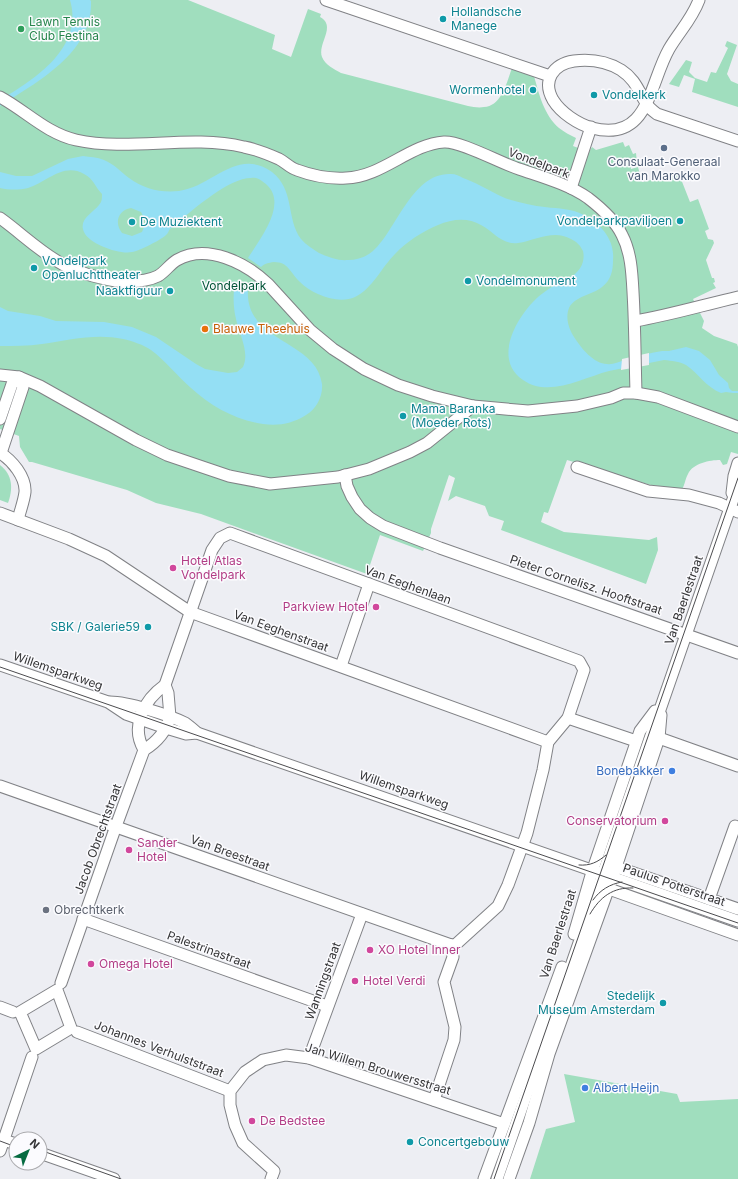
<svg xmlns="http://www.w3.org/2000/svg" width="738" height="1179" viewBox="0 0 738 1179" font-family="Inter,sans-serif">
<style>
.green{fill:#a0debe}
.water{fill:#94dff4;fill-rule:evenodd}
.pier{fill:#edeef3}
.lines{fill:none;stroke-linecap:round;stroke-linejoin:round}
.minor-casing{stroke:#818286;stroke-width:13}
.minor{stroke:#fff;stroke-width:11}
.tram{stroke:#4c4c4f;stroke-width:1}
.culture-dot{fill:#0f9aa8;stroke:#fbfbfe;stroke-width:1.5}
.leisure-dot{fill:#2e9e5b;stroke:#fbfbfe;stroke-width:1.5}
.service-dot{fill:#5c6f8a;stroke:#fbfbfe;stroke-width:1.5}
.food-dot{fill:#e8710a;stroke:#fbfbfe;stroke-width:1.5}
.hotel-dot{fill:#d1479c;stroke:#fbfbfe;stroke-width:1.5}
.shop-dot{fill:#3f7fe0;stroke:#fbfbfe;stroke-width:1.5}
.worship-dot{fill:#6b7280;stroke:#fbfbfe;stroke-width:1.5}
.labels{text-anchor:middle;stroke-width:3;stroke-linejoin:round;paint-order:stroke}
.culture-label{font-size:12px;fill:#0d838f;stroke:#fbfbfe;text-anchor:start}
.leisure-label{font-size:12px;fill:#27864d;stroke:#fbfbfe;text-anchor:start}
.service-label{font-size:12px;fill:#4e5e75;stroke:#fbfbfe}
.street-label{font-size:12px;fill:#343436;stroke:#fbfbfe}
.park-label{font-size:12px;fill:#005437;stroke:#fbfbfe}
.food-label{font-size:12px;fill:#c56008;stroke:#fbfbfe;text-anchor:start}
.hotel-label{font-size:12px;fill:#b23c85;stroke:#fbfbfe;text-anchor:start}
.shop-label{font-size:12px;fill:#366cbe;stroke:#fbfbfe;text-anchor:end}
.worship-label{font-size:12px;fill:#5b616d;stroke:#fbfbfe;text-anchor:start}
</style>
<rect width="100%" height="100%" fill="#edeef3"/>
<g class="green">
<path d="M0,0h188l87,35 -3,14 19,8 17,-48 13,5 -1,3c17,9 -3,27 2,40 3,8 12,12 19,16l127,33c5,1 11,2 16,1 18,-1 23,-26 28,-39l22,8c5,18 10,39 25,52 5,4 11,7 17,10l-3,8 16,6 3,-5 4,3 27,-8 2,5 4,-2 4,9 3,-1 1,10 -6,4v2l7,-2 4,15 37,-8 11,28 8,-3 11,30 -4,2 3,8 5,1 1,3 -8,17 6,18h2l1,4 -2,1 3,5 -23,11 11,22 -2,7 12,8 23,8 1,3v107l-7,-2 -4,12 -4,1 -3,-5c-10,0 -27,3 -32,14 -3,5 -3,11 -6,15l-31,-4 -84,-25 -19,53 -4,-1 -3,10 23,10 85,8 8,-3 1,13 -12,34 -145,-54 3,-9 -15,-5 -4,-10 -29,-10 -8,5 7,-23 -6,-3 -18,54v4l-8,18 -43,-16 -13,39 -166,-60 -45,-11 -29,-13 -95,-28h-3l-9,-15 -1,-11 -19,-7z"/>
<path d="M727,41l10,4 -10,29 4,7 7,3v23l-46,-15 3,-13 -11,-4 -5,12 -10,-3 17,-24 6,2 -3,10 6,6 12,4 4,-10 5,1 12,-25 -3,-2z"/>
<path d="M0,465c13,10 13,24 8,38l-8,-3z"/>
<path d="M564,1074l113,20 3,8 58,-3v80h-208l16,-50 29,-7z"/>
</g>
<g class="water">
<path d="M70,0h20l1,1c2,52 -54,81 -91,105v-6c35,-21 84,-52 70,-100z"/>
<path d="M83,156c7,1 14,1 21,4 10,4 17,12 25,18 15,11 32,15 50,13 33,-4 58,-44 93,-19 23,18 14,47 29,67 5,6 12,10 18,14 9,4 19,8 29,7 9,0 18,-3 25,-9 23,-20 39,-79 78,-77 5,0 8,2 12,4 5,2 11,4 16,7 11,5 21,12 32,15 11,3 23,6 34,7 15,2 25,1 39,8 17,9 31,25 29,45 0,11 -2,20 -11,27 -10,8 -27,9 -33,21 -4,10 0,21 5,29 7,11 20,27 33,27 5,1 12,-2 17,-4 13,-3 25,-7 38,-9h7l17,-4 13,4 11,9 9,15 9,8 1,5 3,3h6v2h-5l-7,-1 -5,1c-15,-6 -22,-19 -35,-28 -7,-4 -14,-4 -22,-5 -18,4 -37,7 -55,11 -27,7 -60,27 -86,9 -31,-21 -6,-64 15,-83 5,-4 17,-13 23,-15 5,-3 11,-5 15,-9 6,-5 9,-14 7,-22 -3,-6 -6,-9 -12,-12 -17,-10 -35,1 -53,4 -16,2 -24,-11 -37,-18 -13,-8 -29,-6 -43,0 -15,6 -32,17 -43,29 -14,14 -22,34 -40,43 -17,8 -43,-3 -55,-15 -10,-9 -11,-20 -26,-20 -6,1 -9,1 -13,5l-13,-9c11,-18 40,-53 19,-73 -5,-4 -9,-8 -16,-7 -22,0 -57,31 -74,45 -2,2 -5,4 -7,6 -1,1 -2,4 -3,5 -4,5 -28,17 -35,18 -12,3 -43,-8 -48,-20 -6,-13 9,-19 15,-27 3,-3 3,-7 3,-11 -7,-7 -8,-15 -18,-20 -21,-12 -38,9 -56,14 -9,2 -19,2 -28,0v-16l16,4h16l36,-17zM131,208l10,4 5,10 -4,10 -10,4 -10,-3c-8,-10 -4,-23 9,-25z"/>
<path d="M235,282l13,7c-4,54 68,50 74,95 1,13 -6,25 -16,31 -14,9 -28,11 -43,9 -28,-4 -52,-18 -72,-36 -14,-12 -25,-27 -40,-38 -7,-5 -19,-9 -28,-11 -27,-6 -54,1 -81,5 -14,2 -28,2 -42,2v-39l8,4 32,5 16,5 48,1 28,5 24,10 40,27 9,5 23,4 9,-1 6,-5c7,-15 -4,-33 -7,-48 -3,-12 -3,-25 -1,-37z"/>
</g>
<path class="pier" d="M649,353v12l-28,5 1,-11z"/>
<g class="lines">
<g class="minor-casing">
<g id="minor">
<path d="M326,0l224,76"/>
<path d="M699,0c-7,19 -20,32 -30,49 -20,35 -20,94 -77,79 -14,-4 -31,-15 -39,-28 -11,-19 0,-36 21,-39 16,-2 32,0 47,9 14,9 17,20 25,33 2,4 7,8 11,11l81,27"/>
<path d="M0,97c26,14 46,36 76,43 55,12 112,-6 168,7 11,2 24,7 35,12 6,3 11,9 18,11 16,6 32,9 49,8 36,-1 64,-34 98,-36 17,-1 56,21 75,27 23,8 49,15 69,29 13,10 27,22 34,37 9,17 10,38 11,57 2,33 2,67 3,101"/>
<path d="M571,188l20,-61"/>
<path d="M0,218c21,15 41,35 64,47 15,8 35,13 52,16 13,1 30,1 42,-5 7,-4 12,-12 19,-16 30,-17 69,3 91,24l42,46 23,19 31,20 34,16 34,11 41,10 55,5 49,-5 34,-8 12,-5h13l22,4 80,30"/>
<path d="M635,321c35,-6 68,-16 103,-24"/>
<path d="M0,375l19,2 21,9 96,54 31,15 62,21 41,8 68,-7 31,-8 41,-17 17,-9 46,-37"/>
<path d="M0,419l12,-35 7,-7 4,10 -22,66"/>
<path d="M0,453c12,7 26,24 25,39 -1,9 -5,19 -7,28"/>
<path d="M577,467l71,24 41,4 30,8 19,9"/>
<path d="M345,475l2,11 5,11 8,12 10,9 13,8 57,22 298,105"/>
<path d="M732,493l2,-17 4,-13"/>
<path d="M0,513l69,26 37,17 84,56 358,130"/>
<path d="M0,665l108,37 18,12 40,14 20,6 11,-1 541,188"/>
<path d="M341,666l28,-82"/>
<path d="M110,702c18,0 59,13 75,21 4,3 8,6 12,10"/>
<path d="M568,718l68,23"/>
<path d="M659,738l79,28"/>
<path d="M144,750c-14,-24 0,-50 21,-65l47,-135 8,-12 10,-5 349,128 5,9 -16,48 -20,24 -5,28 -16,63 -19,52 -10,21 -44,40 -3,-1"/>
<path d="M0,786l451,159"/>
<path d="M609,868l8,-1 5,2 116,40"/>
<path d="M609,889l129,46"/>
<path d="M709,899l26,-73"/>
<path d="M83,919l244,87"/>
<path d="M574,934l18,-62 48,-141 15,-20"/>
<path d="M61,983l55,-157 28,-76c13,-8 22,-18 26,-33l-2,-24 -3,-8"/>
<path d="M57,990l14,38 -35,21 -16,-37z"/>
<path d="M0,1007l13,5"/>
<path d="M77,1032l153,59"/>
<path d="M309,1058l53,-144"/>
<path d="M434,1100l20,-60 1,-13 -11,-45 9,-25 -2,-12"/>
<path d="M0,1139l16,5"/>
<path d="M0,1151l32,-94"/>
<path d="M40,1153l74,26"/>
<path d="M271,1179l3,-8 -31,-28 -8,-18 -5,-20v-14l15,-19 18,-12 23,-5 23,3 195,66"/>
<path d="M484,1179l78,-212"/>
<path d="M497,1179l241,-694"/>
<path d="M509,1179l20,-56 20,-69 63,-175 47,-141 2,-23"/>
</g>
</g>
<use href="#minor" class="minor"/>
<g class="tram">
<path d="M0,667l738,256"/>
<path d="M579,865c11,1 19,-3 27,-10"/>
<path d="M593,900c7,-10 17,-16 29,-18"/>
<path d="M590,914c10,-17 23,-27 43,-26"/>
<path d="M0,1141l16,6"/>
<path d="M40,1150l81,29"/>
<path d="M494,1179l244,-701"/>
</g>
</g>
<g class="culture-dot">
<circle cx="443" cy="19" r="4"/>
<circle cx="533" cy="90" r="4"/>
<circle cx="594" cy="95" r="4"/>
<circle cx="680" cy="221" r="4"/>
<circle cx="132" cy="222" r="4"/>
<circle cx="34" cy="268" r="4"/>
<circle cx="468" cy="281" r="4"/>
<circle cx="170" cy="291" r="4"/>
<circle cx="403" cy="416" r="4"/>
<circle cx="148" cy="627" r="4"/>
<circle cx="663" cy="1003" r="4"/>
<circle cx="410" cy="1142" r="4"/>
</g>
<circle class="leisure-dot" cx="21" cy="29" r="4"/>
<circle class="service-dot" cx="664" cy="148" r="4"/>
<circle class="food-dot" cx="205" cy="329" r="4"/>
<g class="hotel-dot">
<circle cx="173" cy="568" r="4"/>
<circle cx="376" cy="607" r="4"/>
<circle cx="665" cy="821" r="4"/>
<circle cx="129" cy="850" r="4"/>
<circle cx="370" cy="950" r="4"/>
<circle cx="91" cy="964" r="4"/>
<circle cx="355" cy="981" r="4"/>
<circle cx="252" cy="1121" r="4"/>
</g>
<g class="shop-dot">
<circle cx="672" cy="771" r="4"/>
<circle cx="585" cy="1088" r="4"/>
</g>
<circle class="worship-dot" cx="46" cy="910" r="4"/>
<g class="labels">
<g class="culture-label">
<text x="451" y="16">Hollandsche<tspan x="451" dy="14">Manege</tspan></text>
<text x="525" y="94" text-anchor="end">Wormenhotel</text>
<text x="602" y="99">Vondelkerk</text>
<text x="672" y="225" text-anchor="end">Vondelparkpaviljoen</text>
<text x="140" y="226">De Muziektent</text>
<text x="42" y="265">Vondelpark<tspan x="42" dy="14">Openluchttheater</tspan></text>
<text x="476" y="285">Vondelmonument</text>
<text x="162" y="295" text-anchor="end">Naaktfiguur</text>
<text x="411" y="413">Mama Baranka<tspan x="411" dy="14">(Moeder Rots)</tspan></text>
<text x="140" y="631" text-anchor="end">SBK / Galerie59</text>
<text x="655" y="1000" text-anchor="end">Stedelijk<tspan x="655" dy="14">Museum Amsterdam</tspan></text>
<text x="418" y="1146">Concertgebouw</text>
</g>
<g class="leisure-label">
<text x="29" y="26">Lawn Tennis<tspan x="29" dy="14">Club Festina</tspan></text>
</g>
<g class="service-label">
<text x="664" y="166">Consulaat-Generaal<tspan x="664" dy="14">van Marokko</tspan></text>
</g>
<g class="street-label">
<text transform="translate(539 163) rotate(21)" y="4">Vondelpark</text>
<text transform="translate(408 585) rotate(20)" y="4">Van Eeghenlaan</text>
<text transform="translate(586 585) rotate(19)" y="4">Pieter Cornelisz. Hooftstraat</text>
<text transform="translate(684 600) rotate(-71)" y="4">Van Baerlestraat</text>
<text transform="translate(281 631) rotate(20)" y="4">Van Eeghenstraat</text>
<text transform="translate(58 671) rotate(19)" y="4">Willemsparkweg</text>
<text transform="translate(404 790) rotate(19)" y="4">Willemsparkweg</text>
<text transform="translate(98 839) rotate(-70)" y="4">Jacob Obrechtstraat</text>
<text transform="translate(230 853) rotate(20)" y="4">Van Breestraat</text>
<text transform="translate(674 885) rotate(19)" y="4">Paulus Potterstraat</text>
<text transform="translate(558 934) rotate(-72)" y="4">Van Baerlestraat</text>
<text transform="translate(209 950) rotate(20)" y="4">Palestrinastraat</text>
<text transform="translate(323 981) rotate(-70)" y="4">Wanningstraat</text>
<text transform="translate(159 1049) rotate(21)" y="4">Johannes Verhulststraat</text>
<text transform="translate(378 1069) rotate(17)" y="4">Jan Willem Brouwersstraat</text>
</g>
<g class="park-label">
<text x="234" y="290">Vondelpark</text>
</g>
<g class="food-label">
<text x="213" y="333">Blauwe Theehuis</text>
</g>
<g class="hotel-label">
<text x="181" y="565">Hotel Atlas<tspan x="181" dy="14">Vondelpark</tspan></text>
<text x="368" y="611" text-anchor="end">Parkview Hotel</text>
<text x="657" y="825" text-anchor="end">Conservatorium</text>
<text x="137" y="847">Sander<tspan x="137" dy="14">Hotel</tspan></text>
<text x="378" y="954">XO Hotel Inner</text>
<text x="99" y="968">Omega Hotel</text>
<text x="363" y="985">Hotel Verdi</text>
<text x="260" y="1125">De Bedstee</text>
</g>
<g class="shop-label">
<text x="664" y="775">Bonebakker</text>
<text x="593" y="1092" text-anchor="start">Albert Heijn</text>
</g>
<g class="worship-label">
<text x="54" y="914">Obrechtkerk</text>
</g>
</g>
<g transform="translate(28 1151) rotate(43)"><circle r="19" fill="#fbfbfe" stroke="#ababae"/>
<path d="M0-3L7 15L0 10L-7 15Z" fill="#066b41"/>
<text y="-6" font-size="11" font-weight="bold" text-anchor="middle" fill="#343436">N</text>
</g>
</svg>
